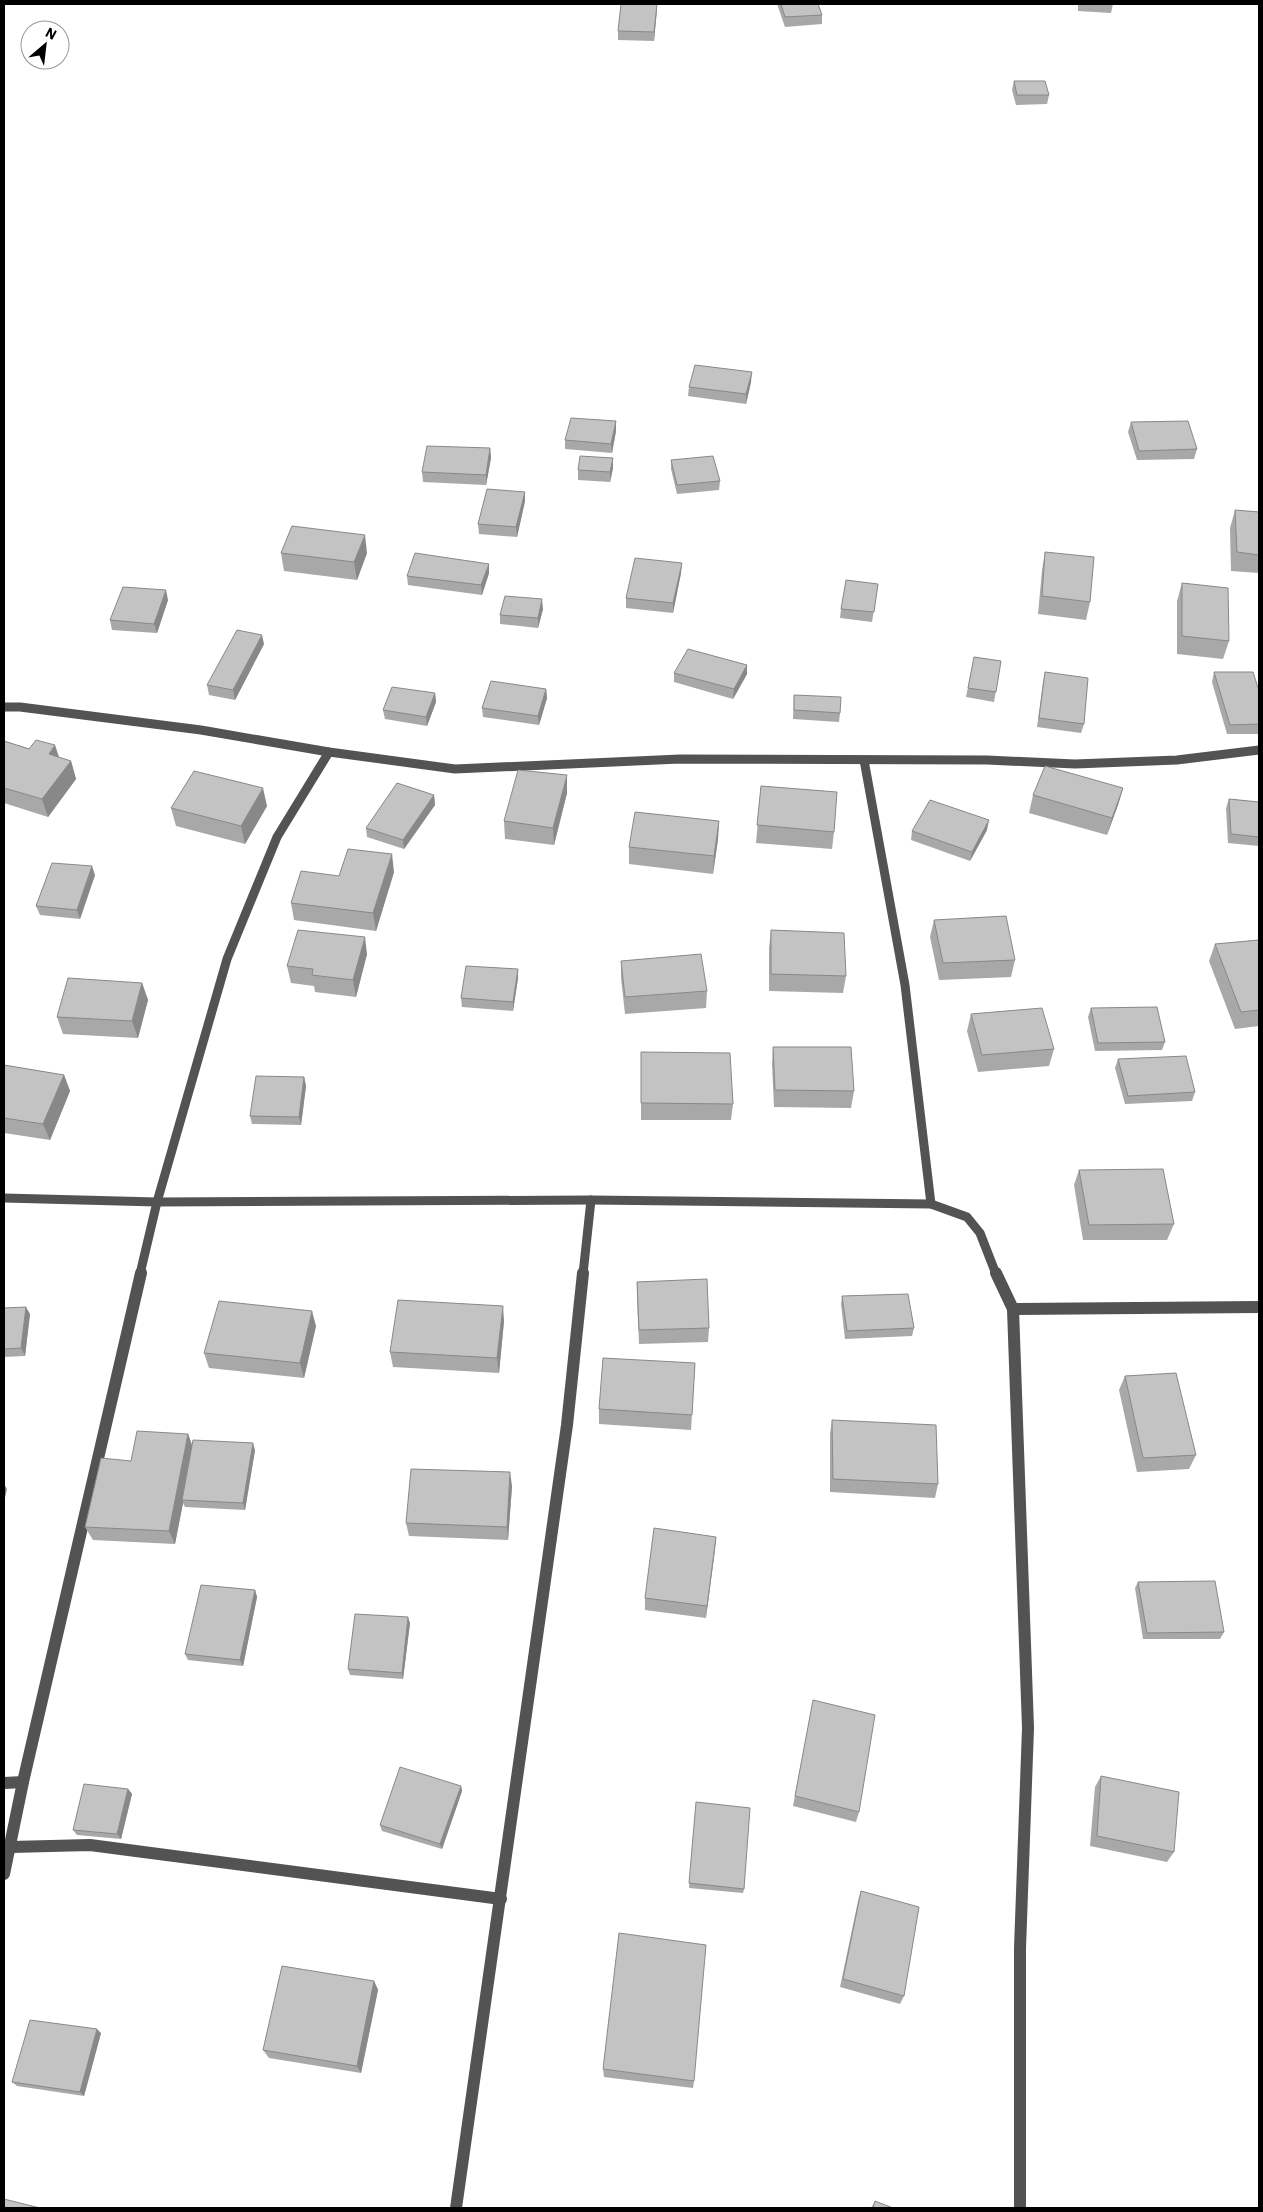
<svg xmlns="http://www.w3.org/2000/svg" width="1263" height="2212" viewBox="0 0 1263 2212" font-family="'IBM Plex Sans',sans-serif">
<style>
.lines{fill:none;stroke-linecap:round;stroke-linejoin:round}
.minor-far1{stroke:#535353;stroke-width:9}
.minor{stroke:#535353;stroke-width:12}
.wall{fill:#a8a8a8}
.shaded-wall{fill:#888}
.building{fill:#c3c3c3;stroke:#888}
</style>
<rect width="100%" height="100%" fill="#fff"/>
<g class="lines">
<g class="minor-far1">
<path d="M4,707h16l181,23 128,22 126,17 225,-10 307,1 88,4 102,-4 82,-10"/>
<path d="M864,760l41,225 26,219"/>
<path d="M4,1198l153,4 434,-2 340,4 36,13 13,16 16,41"/>
<path d="M140,1274l17,-72 70,-243 50,-122 52,-85"/>
<path d="M583,1274l8,-74"/>
</g>
<g class="minor">
<path d="M996,1273l17,36 15,419 -8,220v260"/>
<path d="M1013,1309l246,-2"/>
<path d="M4,1783l19,-1"/>
<path d="M11,1847l79,-2 411,54"/>
<path d="M4,1874l19,-92 118,-509"/>
<path d="M456,2208l111,-783 16,-152"/>
</g>
</g>
<g class="wall">
<path d="M657,4l-3,37 -36,-1v-9z"/>
<path d="M777,4h41l4,11v9l-37,3z"/>
<path d="M1078,4h35l-2,9 -33,-2z"/>
<path d="M1014,81l35,14 -2,9 -31,1 -4,-15z"/>
<path d="M751,382l-5,22 -58,-8 1,-9z"/>
<path d="M616,421v10l-4,22 -47,-4v-9z"/>
<path d="M1131,422l66,27 -3,10 -57,1 -9,-28z"/>
<path d="M490,448l1,10 -5,27 -63,-3 -1,-10z"/>
<path d="M671,460l49,21 -1,9 -42,4 -6,-25z"/>
<path d="M613,468l-3,14 -32,-2v-10z"/>
<path d="M525,492v9l-8,36 -38,-3 -1,-10z"/>
<path d="M1235,510l24,2v61l-28,-2 -1,-43z"/>
<path d="M1045,552l45,50 -4,18 -48,-6 4,-44z"/>
<path d="M281,553h86l-10,27 -73,-9z"/>
<path d="M489,573l-7,22 -74,-10 -1,-9z"/>
<path d="M681,573l-8,40 -47,-5v-10z"/>
<path d="M1182,583l47,58 -6,18 -46,-5v-53z"/>
<path d="M878,584l-6,38 -32,-4 1,-9z"/>
<path d="M168,600l-11,33 -45,-3 -2,-10z"/>
<path d="M543,609l-5,19 -38,-4v-9z"/>
<path d="M264,644l-29,56 -26,-5 -2,-10z"/>
<path d="M974,657l27,4 -7,41 -28,-5z"/>
<path d="M747,665v9l-14,25 -59,-17v-9z"/>
<path d="M1045,672l39,52 -3,9 -44,-6 6,-45z"/>
<path d="M1214,672l45,19v43h-32l-15,-52z"/>
<path d="M546,689l1,9 -8,27 -56,-8 -1,-9z"/>
<path d="M435,693l1,9 -9,24 -42,-7 -2,-9z"/>
<path d="M794,695l46,18 -1,9 -46,-3z"/>
<path d="M4,741l67,20 5,18 -28,38 -44,-14z"/>
<path d="M761,786l73,46 -2,17 -76,-6z"/>
<path d="M1123,788l-5,17 -11,30 -78,-22 4,-18z"/>
<path d="M567,793l-13,52 -49,-6 -1,-18z"/>
<path d="M434,795l1,10 -31,44 -37,-12 -1,-9z"/>
<path d="M1229,799l30,3v44l-31,-3 -2,-35z"/>
<path d="M267,806l-22,38 -69,-18 -5,-18z"/>
<path d="M719,821l-1,18 -5,35 -84,-10v-17z"/>
<path d="M987,830l-17,31 -59,-21 1,-9z"/>
<path d="M394,872l-18,59 -82,-11 -3,-17 48,-27z"/>
<path d="M95,875l-15,44 -40,-4 -4,-9z"/>
<path d="M934,920l81,40 -4,17 -72,3 -9,-43z"/>
<path d="M771,930l75,46 -3,17 -74,-2v-43z"/>
<path d="M1259,940v86l-24,3 -26,-68 6,-17z"/>
<path d="M367,954l-11,43 -41,-5 -1,-6 -23,-3 -4,-17z"/>
<path d="M621,961l86,30 -1,17 -81,6 -4,-36z"/>
<path d="M518,969v9l-5,33 -51,-4 -1,-9z"/>
<path d="M142,983l6,17 -10,38 -75,-4 -6,-17z"/>
<path d="M1091,1008l74,34 -3,8 -67,1 -7,-34z"/>
<path d="M971,1014l83,35 -5,17 -71,6 -11,-41z"/>
<path d="M773,1047l81,44 -3,17 -77,-1 -2,-43z"/>
<path d="M641,1052l92,52 -2,16h-90z"/>
<path d="M1118,1059l77,33 -3,9 -67,3 -10,-36z"/>
<path d="M4,1065l60,10 6,16 -20,49 -46,-7z"/>
<path d="M304,1077l2,9 -5,39 -49,-1 -2,-8z"/>
<path d="M1079,1170l95,54 -7,16h-84l-9,-55z"/>
<path d="M637,1282l72,46 -1,14 -69,2 -2,-47z"/>
<path d="M842,1296l72,32 -2,8 -67,3 -4,-35z"/>
<path d="M4,1308l26,6 -5,42 -21,1z"/>
<path d="M504,1321l-5,52 -106,-6 -3,-15z"/>
<path d="M316,1326l-12,52 -95,-10 -5,-15z"/>
<path d="M695,1363l-4,67 -92,-6v-15z"/>
<path d="M1125,1376l71,79 -7,14 -52,3 -18,-82z"/>
<path d="M832,1420l106,64 -3,14 -105,-6v-58z"/>
<path d="M188,1434l4,11 63,5 -10,60 -60,-3 -2,-4 -8,41 -82,-4 -8,-13 46,-66z"/>
<path d="M512,1486l-4,54 -99,-4 -3,-13z"/>
<path d="M716,1537l-10,81 -61,-8v-12z"/>
<path d="M1138,1582l86,50 -4,7h-77l-8,-51z"/>
<path d="M255,1590l2,7 -14,69 -55,-6 -3,-6z"/>
<path d="M410,1623l-7,56 -53,-4 -2,-6z"/>
<path d="M811,1711l48,101 -3,10 -63,-16z"/>
<path d="M1101,1776l73,76 -7,10 -77,-16 5,-59z"/>
<path d="M461,1786l1,5 -20,58 -60,-18 -2,-6z"/>
<path d="M128,1789l4,5 -11,45 -44,-4 -4,-5z"/>
<path d="M696,1808l48,81 -1,4 -54,-5z"/>
<path d="M861,1891l43,105 -4,8 -60,-17 18,-86z"/>
<path d="M374,1981l4,9 -17,83 -92,-15 -6,-8z"/>
<path d="M101,2033l-17,63 -67,-10 -5,-4z"/>
<path d="M603,2069l91,12 -1,7 -89,-11z"/>
<path d="M875,2201l18,7h-22z"/>
</g>
<g class="shaded-wall">
<path d="M657,4v6l-3,31v-9z"/>
<path d="M752,372l-1,10 -5,22v-10z"/>
<path d="M616,421v10l-4,22 -1,-9z"/>
<path d="M490,448l1,10 -5,27v-10z"/>
<path d="M613,458v10l-3,14v-10z"/>
<path d="M525,492v9l-8,36 -1,-10z"/>
<path d="M365,535l2,18 -10,27 -3,-18z"/>
<path d="M682,563l-1,10 -8,40v-10z"/>
<path d="M489,564v9l-7,22 -1,-10z"/>
<path d="M166,590l2,10 -11,33 -3,-9z"/>
<path d="M542,599l1,10 -5,19v-10z"/>
<path d="M262,635l2,9 -29,56 -2,-10z"/>
<path d="M747,665v9l-14,25 1,-10z"/>
<path d="M546,689l1,9 -8,27 -1,-9z"/>
<path d="M435,693l1,9 -9,24 -1,-9z"/>
<path d="M55,745l6,18 -12,-9z"/>
<path d="M71,761l5,18 -28,38 -6,-18z"/>
<path d="M567,775v18l-13,52 -1,-17z"/>
<path d="M263,788l4,18 -22,38 -4,-18z"/>
<path d="M1123,788l-5,17 -11,30 5,-17z"/>
<path d="M434,795l1,10 -31,44 -1,-9z"/>
<path d="M989,820l-2,10 -17,31 2,-9z"/>
<path d="M719,821l-1,18 -5,35 1,-18z"/>
<path d="M392,854l2,18 -18,59 -3,-18z"/>
<path d="M92,866l3,9 -15,44 -3,-9z"/>
<path d="M365,937l2,17 -11,43 -3,-17z"/>
<path d="M518,969v9l-5,33v-9z"/>
<path d="M142,983l6,17 -10,38 -6,-17z"/>
<path d="M64,1075l6,16 -20,49 -7,-16z"/>
<path d="M304,1077l2,9 -5,39 -2,-8z"/>
<path d="M503,1306l1,15 -5,52 -2,-15z"/>
<path d="M26,1307l4,7 -5,42 -4,-8z"/>
<path d="M312,1311l4,15 -12,52 -4,-15z"/>
<path d="M188,1434l5,14 -11,52 1,3 -8,41 -6,-13z"/>
<path d="M253,1443l2,7 -10,60 -2,-7z"/>
<path d="M510,1472l2,14 -4,54 -1,-13z"/>
<path d="M4,1484l3,5 -3,13z"/>
<path d="M716,1537l-1,13 -9,68 1,-12z"/>
<path d="M255,1590l2,7 -14,69 -3,-6z"/>
<path d="M408,1617l2,6 -7,56 -1,-6z"/>
<path d="M461,1786l1,5 -20,58 -2,-5z"/>
<path d="M128,1789l4,5 -11,45 -4,-5z"/>
<path d="M374,1981l4,9 -17,83 -4,-7z"/>
<path d="M97,2029l4,4 -17,63 -4,-4z"/>
</g>
<g class="building">
<path d="M621,4h36l-3,28 -36,-1z"/>
<path d="M781,4h37l4,11 -37,2z"/>
<path d="M1014,81h31l4,14h-32z"/>
<path d="M695,365l57,7 -6,22 -57,-7z"/>
<path d="M571,418l45,3 -5,23 -46,-4z"/>
<path d="M1188,421l9,28 -58,2 -8,-29z"/>
<path d="M427,446l63,2 -4,27 -64,-3z"/>
<path d="M580,456l33,2 -3,14 -32,-2z"/>
<path d="M713,456l7,25 -43,4 -6,-25z"/>
<path d="M487,489l38,3 -9,35 -38,-3z"/>
<path d="M1235,510l24,2v43l-22,-3z"/>
<path d="M292,526l73,9 -11,27 -73,-9z"/>
<path d="M1045,552l49,5 -4,45 -48,-6z"/>
<path d="M415,553l74,11 -8,21 -74,-9z"/>
<path d="M635,558l47,5 -9,40 -47,-5z"/>
<path d="M846,580l32,4 -4,28 -33,-3z"/>
<path d="M1182,583l46,5 1,53 -47,-5z"/>
<path d="M123,587l43,3 -12,34 -44,-4z"/>
<path d="M505,596l37,3 -4,19 -38,-3z"/>
<path d="M237,630l25,5 -29,55 -26,-5z"/>
<path d="M688,649l59,16 -13,24 -60,-16z"/>
<path d="M974,657l27,4 -5,31 -28,-4z"/>
<path d="M1045,672l43,6 -4,46 -45,-6z"/>
<path d="M1214,672h39l6,19v33l-29,1z"/>
<path d="M491,681l55,8 -8,27 -56,-8z"/>
<path d="M392,687l43,6 -9,24 -43,-7z"/>
<path d="M794,695l47,2 -1,16 -46,-3z"/>
<path d="M36,740l19,5 -6,9 22,7 -29,38 -38,-11v-47l25,8z"/>
<path d="M1045,766l78,22 -11,30 -79,-23z"/>
<path d="M518,770l49,5 -14,53 -49,-7z"/>
<path d="M194,771l69,17 -22,38 -70,-18z"/>
<path d="M397,783l37,12 -31,45 -37,-12z"/>
<path d="M761,786l76,6 -3,40 -77,-7z"/>
<path d="M1229,799l30,3v35l-28,-3z"/>
<path d="M930,800l59,20 -17,32 -60,-21z"/>
<path d="M635,812l84,9 -5,35 -85,-9z"/>
<path d="M348,849l44,5 -19,59 -82,-10 10,-32 38,5z"/>
<path d="M52,863l40,3 -15,44 -41,-4z"/>
<path d="M1006,916l9,44 -72,3 -9,-43z"/>
<path d="M298,930l67,7 -12,43 -41,-5 1,-6 -26,-3z"/>
<path d="M771,930l73,3 2,43 -75,-2z"/>
<path d="M1259,940v70l-18,2 -26,-68z"/>
<path d="M701,954l6,37 -82,6 -4,-36z"/>
<path d="M466,966l52,3 -5,33 -52,-4z"/>
<path d="M68,978l74,5 -10,38 -75,-4z"/>
<path d="M1157,1007l8,35 -67,1 -7,-35z"/>
<path d="M1042,1008l12,41 -72,6 -11,-41z"/>
<path d="M773,1047h78l3,44 -79,-1z"/>
<path d="M641,1052l89,1 3,51 -92,-1z"/>
<path d="M1186,1056l9,36 -67,4 -10,-37z"/>
<path d="M4,1065l60,10 -21,49 -39,-6z"/>
<path d="M256,1076l48,1 -5,40 -49,-1z"/>
<path d="M1163,1169l11,55 -85,1 -10,-55z"/>
<path d="M707,1279l2,49 -70,2 -2,-48z"/>
<path d="M908,1294l6,34 -67,3 -5,-35z"/>
<path d="M398,1300l105,6 -6,52 -107,-6z"/>
<path d="M219,1301l93,10 -12,52 -96,-10z"/>
<path d="M26,1307l-5,41 -17,1v-41z"/>
<path d="M603,1358l92,5 -3,52 -93,-6z"/>
<path d="M1176,1373l20,82 -53,3 -18,-82z"/>
<path d="M832,1420l104,5 2,59 -105,-5z"/>
<path d="M137,1431l51,3 -19,97 -84,-4 16,-69 30,3z"/>
<path d="M193,1440l60,3 -10,60 -61,-3z"/>
<path d="M411,1469l99,3 -3,55 -101,-4z"/>
<path d="M654,1528l62,9 -9,69 -62,-8z"/>
<path d="M1215,1581l9,51 -77,1 -9,-51z"/>
<path d="M201,1585l54,5 -15,70 -55,-6z"/>
<path d="M355,1614l53,3 -6,56 -54,-4z"/>
<path d="M813,1700l62,15 -16,97 -64,-16z"/>
<path d="M400,1767l61,19 -21,58 -60,-19z"/>
<path d="M1101,1776l78,16 -5,60 -77,-16z"/>
<path d="M84,1784l44,5 -11,45 -44,-4z"/>
<path d="M696,1802l54,6 -6,81 -55,-6z"/>
<path d="M861,1891l58,16 -15,89 -61,-17z"/>
<path d="M619,1933l87,12 -12,136 -91,-12z"/>
<path d="M282,1966l92,15 -17,85 -94,-16z"/>
<path d="M30,2020l67,9 -17,63 -68,-10z"/>
<path d="M4,2199l36,9h-36z"/>
<path d="M875,2201l18,7h-20z"/>
</g>
<rect width="1263" height="2212" fill="none" stroke="#000000" stroke-width="10"/>
<g transform="translate(45 45) rotate(28)"><circle r="24" fill="#ffffff" stroke="#999999"/>
<path d="M0-4L9 19L0 12L-9 19Z" fill="#000000"/>
<text y="-8" font-size="14" font-weight="bold" text-anchor="middle" fill="#000000">N</text>
</g>
</svg>
